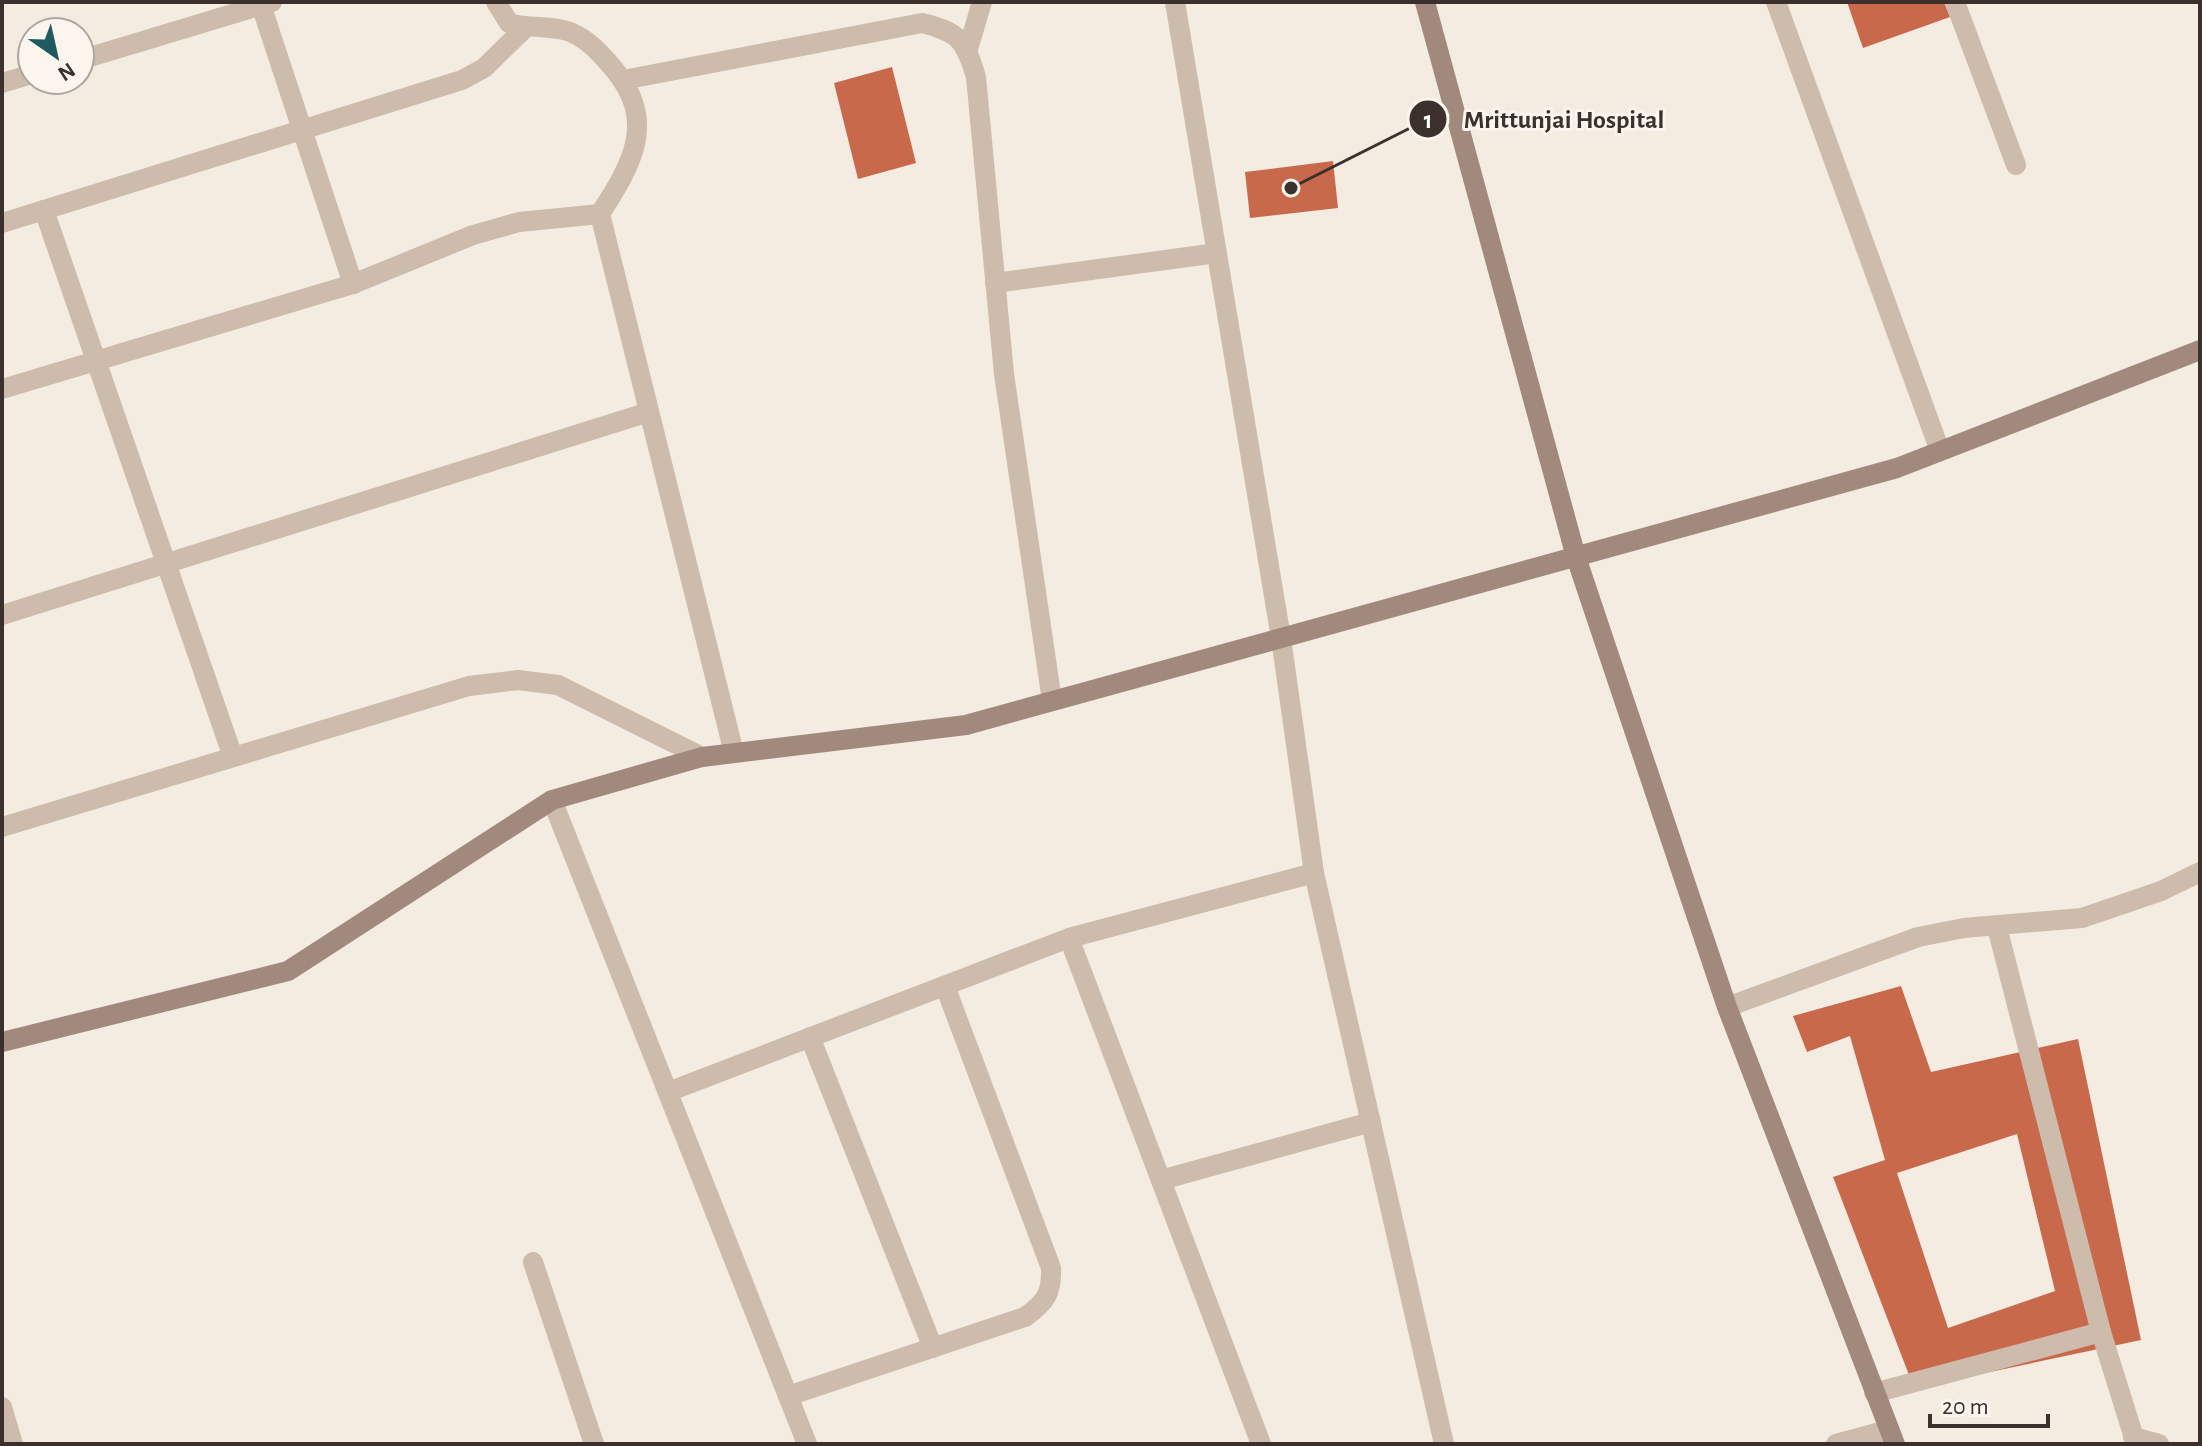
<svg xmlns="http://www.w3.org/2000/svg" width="2202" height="1446" viewBox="0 0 2202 1446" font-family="'Alegreya Sans',sans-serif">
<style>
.building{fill:#c8694b;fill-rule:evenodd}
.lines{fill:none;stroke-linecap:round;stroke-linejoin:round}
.street{stroke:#cdbbac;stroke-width:20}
.secondary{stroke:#a18a7d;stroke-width:20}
.leader{fill:none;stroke:#3b302b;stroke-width:3}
.callout-dot{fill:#3b302b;stroke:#fbf5ee;stroke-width:3}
.mark-label{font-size:24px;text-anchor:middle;font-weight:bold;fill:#fff}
.callout-label{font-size:26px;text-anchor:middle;font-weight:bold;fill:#3b302b;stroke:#fbf5ee;stroke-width:6;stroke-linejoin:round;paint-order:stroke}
</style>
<rect width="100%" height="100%" fill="#f4ebe1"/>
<g class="building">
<path d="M1847,2h97l6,15 -87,31z"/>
<path d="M892,67l24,96 -58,16 -24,-96z"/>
<path d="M1333,161l5,47 -88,10 -5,-46z"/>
<path d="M1901,986l30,86 147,-33 63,301 -227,48 -81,-211 52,-17 -35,-124 -43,16 -14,-36zM2017,1134l38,157 -107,37 -51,-155z"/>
</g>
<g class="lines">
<g class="street">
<path d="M496,2l13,21c19,6 43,2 61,9 18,7 31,22 43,36 45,53 19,96 -13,146"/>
<path d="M1175,2l106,636 33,235 130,571"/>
<path d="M1776,2l164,449"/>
<path d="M1955,2l61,163"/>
<path d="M261,5l92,279"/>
<path d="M968,49l14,-47"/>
<path d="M80,60l192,-58"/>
<path d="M623,80l299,-57c37,9 43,17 54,54l28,297 48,327"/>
<path d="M2,83l30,-9"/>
<path d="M44,210l189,547"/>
<path d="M2,223l460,-143 22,-12 41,-40"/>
<path d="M995,283l222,-30"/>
<path d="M2,389l351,-105 120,-49 46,-13 81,-8 134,539"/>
<path d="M2,615l647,-203"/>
<path d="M552,800l255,644"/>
<path d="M2,827l467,-141 49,-6 40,5 144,72"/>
<path d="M1997,927l104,405 35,112"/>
<path d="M1727,1007l191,-70 46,-9 118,-10 79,-27 39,-19"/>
<path d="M810,1037l123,311"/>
<path d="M668,1092l401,-154"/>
<path d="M1161,1180l210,-58"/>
<path d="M533,1262l61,182"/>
<path d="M1874,1393l227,-61"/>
<path d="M788,1396l237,-79c21,-15 27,-24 26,-49l-106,-282"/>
<path d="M2,1407l11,37"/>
<path d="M2133,1437l26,7"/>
<path d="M1261,1444l-192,-506 245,-65"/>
<path d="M1836,1444l52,-14"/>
</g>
<g class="secondary">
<path d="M1425,2l151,555 151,450 168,437"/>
<path d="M2,1042l286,-71 264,-171 150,-43 264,-32 931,-257 303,-118"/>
</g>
</g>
<path class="leader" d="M1291 188L1428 119"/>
<g class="callout-dot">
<circle cx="1291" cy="188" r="8"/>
<circle cx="1428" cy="119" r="20"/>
</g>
<g class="mark-label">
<text x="1428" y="128">1</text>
</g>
<g class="callout-label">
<text x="1564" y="128">Mrittunjai Hospital</text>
</g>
<rect width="2202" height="1446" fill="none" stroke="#3b302b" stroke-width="8"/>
<g transform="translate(56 56) rotate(146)"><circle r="38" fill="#fbf5ee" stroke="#aea6a0" stroke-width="2"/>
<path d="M0-6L14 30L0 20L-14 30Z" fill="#1f5a5e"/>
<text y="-12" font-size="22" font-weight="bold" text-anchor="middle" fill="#3b302b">N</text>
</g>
<path d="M1930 1414v12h118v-12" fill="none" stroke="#3b302b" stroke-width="4"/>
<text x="1942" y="1414" font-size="24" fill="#3b302b" stroke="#fbf5ee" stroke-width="6" paint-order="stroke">20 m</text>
</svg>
